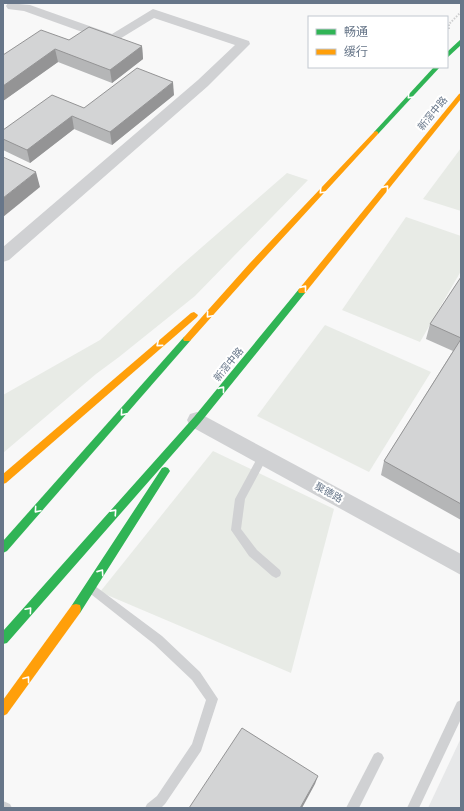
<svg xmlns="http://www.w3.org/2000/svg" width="464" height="811" viewBox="0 0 464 811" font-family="Raleway,'Noto Sans SC',sans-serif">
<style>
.built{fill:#e7e8e9}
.green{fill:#e8ebe6}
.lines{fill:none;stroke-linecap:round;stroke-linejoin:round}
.path{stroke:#cdcecf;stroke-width:2;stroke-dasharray:1.5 1.5;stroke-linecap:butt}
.lane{fill:#d0d1d3;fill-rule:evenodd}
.street{fill:#d0d1d3;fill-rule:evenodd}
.fast{fill:#30b455;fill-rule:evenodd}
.slow{fill:#ff9f0a;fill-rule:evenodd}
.wall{fill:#b5b6b7}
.shaded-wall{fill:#949495}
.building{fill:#d3d4d5;stroke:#949495}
.oneway{stroke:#fff}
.labels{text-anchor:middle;stroke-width:4;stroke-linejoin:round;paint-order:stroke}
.street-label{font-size:10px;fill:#677689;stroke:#fff}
</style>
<rect width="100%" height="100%" fill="#f8f8f8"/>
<path class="built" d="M461,738v70h-33z"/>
<g class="green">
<path d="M461,148v63l-38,-12z"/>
<path d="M287,173l21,7 -113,116 -76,61 -23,17 -93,79v-58l97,-55 78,-72z"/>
<path d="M406,217l55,19v35l-41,71 -78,-32z"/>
<path d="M325,325l106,47 -62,100 -112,-56z"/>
<path d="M213,451l121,58 -43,164 -191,-81z"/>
</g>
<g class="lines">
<path class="path" d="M449,29v-5l12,-12"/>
<g class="lane">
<path d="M263,452l3,1 2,3 -23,43 -4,30 16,21 23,20 1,3 -1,3 -4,2 -4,-2 -23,-20 -18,-26 4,-31 25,-46z"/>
<path d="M91,583l71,53 38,36 18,27 -17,52 -36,53 -4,4h-16l2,-4 10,-8 35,-52 14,-44 -14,-20 -38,-36 -67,-53 -1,-3 1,-3z"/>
<path d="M461,700v19l-42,89h-12l50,-106z"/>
<path d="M378,752l4,2 2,4 -25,50h-13l28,-54z"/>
<path d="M3,801l7,3 2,4h-9z"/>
</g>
<g class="street">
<path d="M8,3l22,2 82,29 41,-25 96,32 1,3 -42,42 -199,174 -6,2v-15l195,-167 37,-35 -81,-27 -41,25 -89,-32 -16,-2 -2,-3z"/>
<path d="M197,412l264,142v21l-271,-149 -3,-6 3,-6z"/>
</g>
<g class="fast">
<path d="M461,39v6l-14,13v-6z"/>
<path d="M434,67h6l-62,67h-4v-2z"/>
<path d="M302,288l3,1 1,2 -1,2 -105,130 -193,220 -4,1v-13l191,-214 105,-128z"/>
<path d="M187,336l4,3 -1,2 -183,210 -4,2v-12l181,-204z"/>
<path d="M165,467l3,1 2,3 -2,3 -88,139 -4,1 -4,-1 -1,-4 1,-4 90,-137z"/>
</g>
<g class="slow">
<path d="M461,93v6l-156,194h-6l-1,-2 1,-2 160,-195z"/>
<path d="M376,131l2,1v2l-122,133 -66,74h-6l-1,-2 1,-2 66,-74 124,-131z"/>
<path d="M194,312l4,3 -1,2 -191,166 -3,1v-10l188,-161z"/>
<path d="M76,604l4,1 1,4 -1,4 -73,101 -4,2v-16l69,-95z"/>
</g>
</g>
<g class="wall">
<path d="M69,40l73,6 1,13 -31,24 -54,-21 -55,39v-46z"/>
<path d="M174,95l-62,50 -38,-16 -44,34 -27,-13v-20l81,-22z"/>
<path d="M461,277v243l-80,-45 3,-14 69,-110 -27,-12 4,-15z"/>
</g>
<g class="shaded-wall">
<path d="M142,46l1,13 -31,24 -2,-13z"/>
<path d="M55,49l3,13 -55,39v-15z"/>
<path d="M173,82l1,13 -62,50 -2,-13z"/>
<path d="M72,116l2,13 -44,34 -3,-13z"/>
<path d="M36,172l4,15 -37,30v-19z"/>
<path d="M318,776l-3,8 -13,24h-2z"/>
</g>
<g class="building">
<path d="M89,27l53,19 -32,24 -55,-21 -52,37v-31l38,-25 28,10z"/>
<path d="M137,68l36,14 -63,50 -38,-16 -45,34 -24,-11v-9l49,-35 32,13z"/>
<path d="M3,157l33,15 -33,26z"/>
<path d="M461,277v61l-31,-14z"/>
<path d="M461,339v165l-77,-43z"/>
<path d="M242,728l76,48 -18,32h-111z"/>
</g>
<defs><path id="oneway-chevron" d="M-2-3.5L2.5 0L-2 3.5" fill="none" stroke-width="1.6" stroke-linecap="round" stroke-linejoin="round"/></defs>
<g class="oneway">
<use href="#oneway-chevron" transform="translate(410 96) rotate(133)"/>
<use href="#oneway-chevron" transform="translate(386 188) rotate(-51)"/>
<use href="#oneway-chevron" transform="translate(322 191) rotate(133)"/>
<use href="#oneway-chevron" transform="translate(304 288) rotate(-51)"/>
<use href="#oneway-chevron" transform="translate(209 315) rotate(131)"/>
<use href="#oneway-chevron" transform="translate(159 344) rotate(140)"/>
<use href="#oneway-chevron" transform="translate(222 389) rotate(-51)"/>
<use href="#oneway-chevron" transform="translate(123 413) rotate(131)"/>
<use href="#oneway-chevron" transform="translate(37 510) rotate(131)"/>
<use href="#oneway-chevron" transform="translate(114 512) rotate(-48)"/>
<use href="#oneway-chevron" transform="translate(101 572) rotate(-55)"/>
<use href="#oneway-chevron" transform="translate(29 610) rotate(-49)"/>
<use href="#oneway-chevron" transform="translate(27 679) rotate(-53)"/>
</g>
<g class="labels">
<g class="street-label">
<text transform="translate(432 113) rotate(-51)" y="4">新滘中路</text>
<text transform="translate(228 364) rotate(-51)" y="4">新滘中路</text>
<text transform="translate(329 492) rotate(29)" y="4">聚德路</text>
</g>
</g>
<rect width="464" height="811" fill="none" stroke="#677689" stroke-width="8"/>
<rect x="308" y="16" width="140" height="52" fill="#ffffff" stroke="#c2c8d0"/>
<rect x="316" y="29" width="20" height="6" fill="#30b455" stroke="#c2c8d0"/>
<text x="344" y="36" font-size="12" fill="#677689">畅通</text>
<rect x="316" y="49" width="20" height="6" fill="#ff9f0a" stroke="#c2c8d0"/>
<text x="344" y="56" font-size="12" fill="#677689">缓行</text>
</svg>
